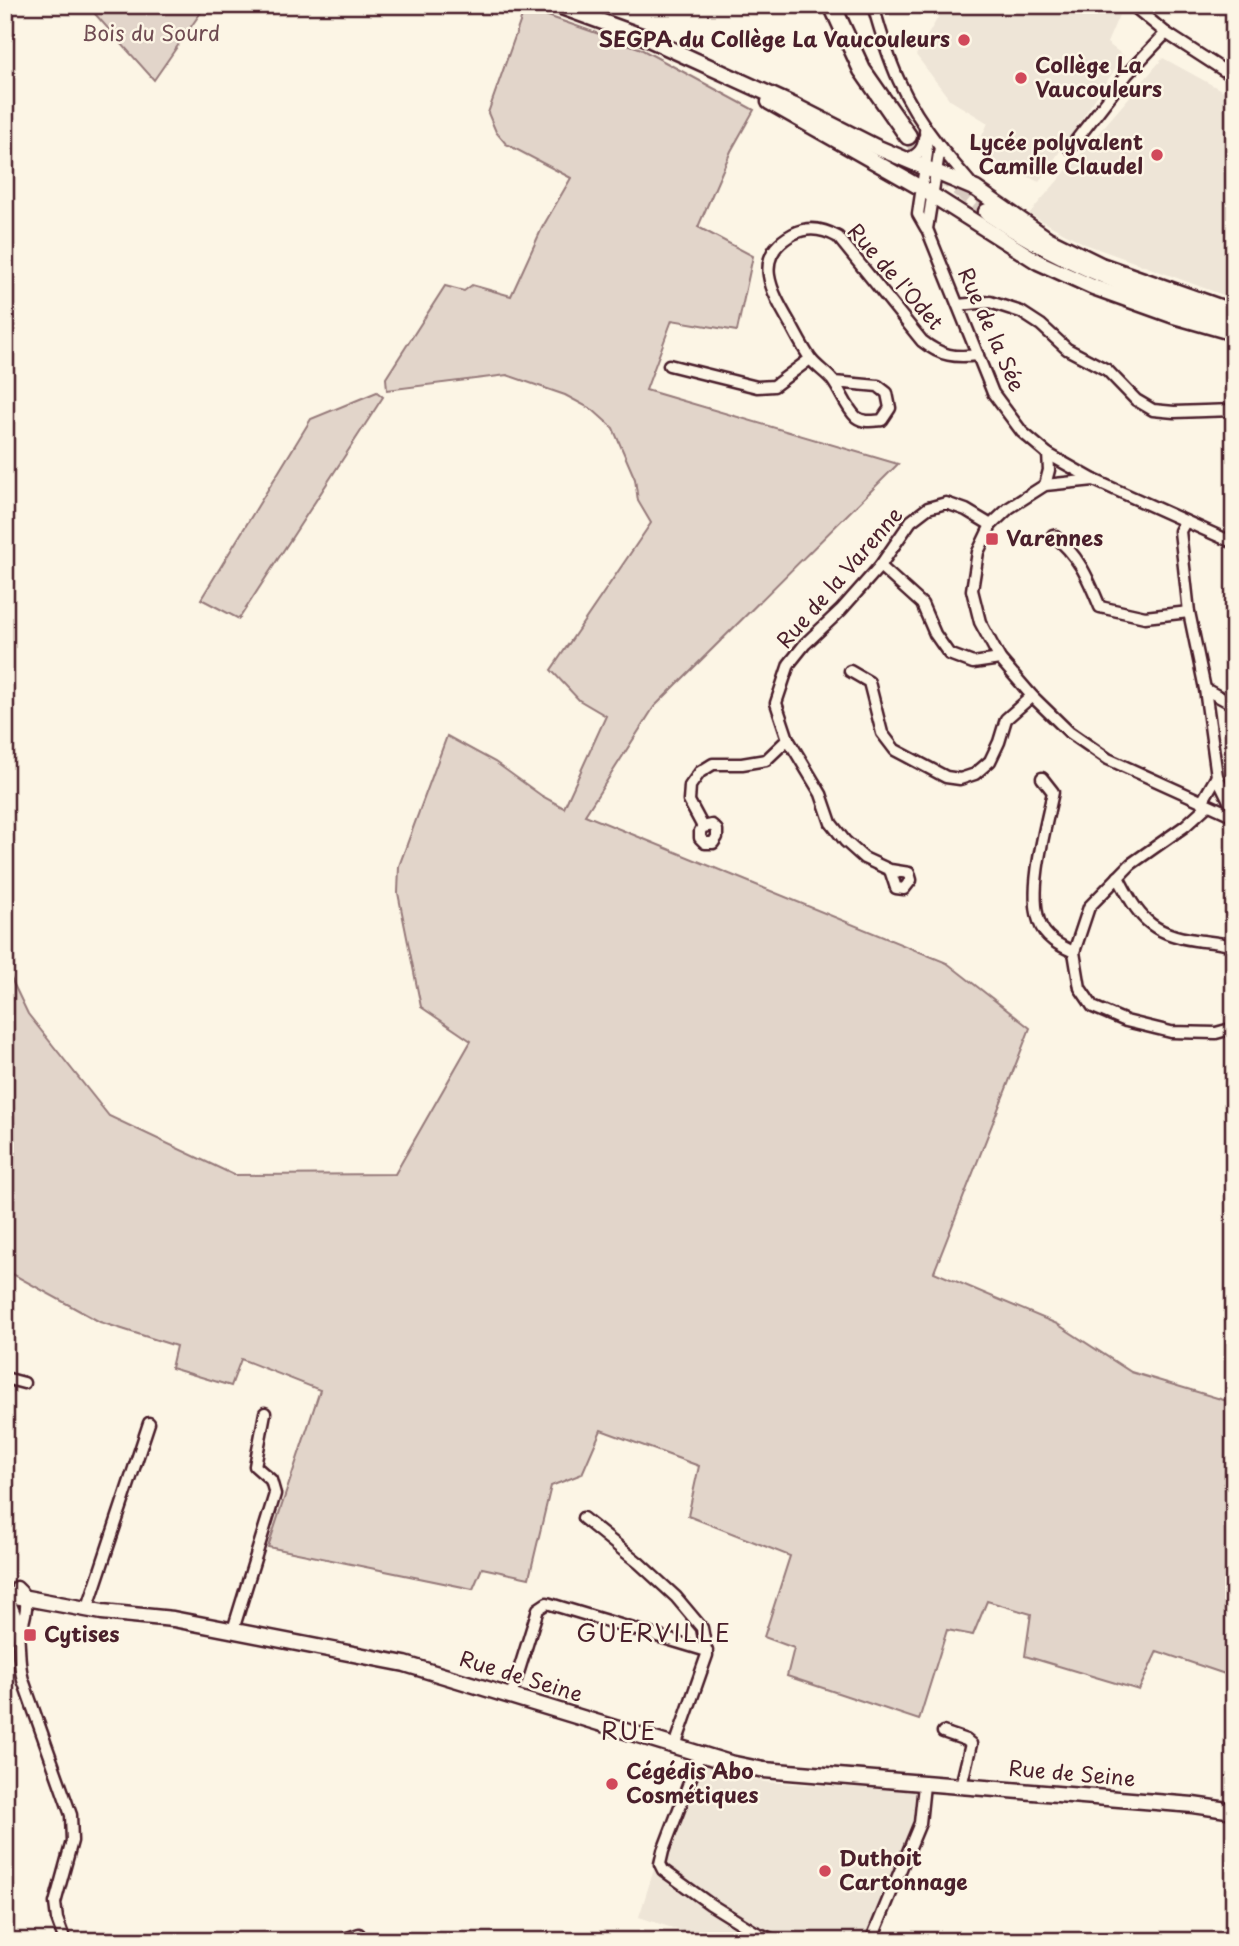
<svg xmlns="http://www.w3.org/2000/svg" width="1239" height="1946" viewBox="0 0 1239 1946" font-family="'Playpen Sans',sans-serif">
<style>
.built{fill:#eee5d7}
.green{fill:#e2d5ca;stroke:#967a7a;stroke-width:2}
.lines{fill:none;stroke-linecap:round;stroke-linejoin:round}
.primary-tunnel{stroke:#d8cac0;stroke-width:16;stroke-dasharray:16 8;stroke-linecap:butt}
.street-casing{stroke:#4a1f2b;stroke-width:15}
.secondary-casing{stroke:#4a1f2b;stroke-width:19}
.primary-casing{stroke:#4a1f2b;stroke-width:21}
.street{stroke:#fcf5e5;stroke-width:10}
.secondary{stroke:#fcf5e5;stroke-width:14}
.primary{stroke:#fcf5e5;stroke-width:16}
.poi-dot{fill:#d1495b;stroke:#fcf5e5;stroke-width:2.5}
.labels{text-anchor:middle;stroke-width:5;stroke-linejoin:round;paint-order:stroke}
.park-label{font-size:21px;fill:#704c53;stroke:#fcf5e5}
.poi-label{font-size:21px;font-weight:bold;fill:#4a1f2b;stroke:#fcf5e5;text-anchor:start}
.street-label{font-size:21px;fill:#4a1f2b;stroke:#fcf5e5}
.quarter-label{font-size:24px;letter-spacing:2px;fill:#4a1f2b;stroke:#fcf5e5}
</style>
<rect width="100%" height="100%" fill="#fcf5e5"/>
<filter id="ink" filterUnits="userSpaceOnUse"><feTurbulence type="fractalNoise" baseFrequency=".0143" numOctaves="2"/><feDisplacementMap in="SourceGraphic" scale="14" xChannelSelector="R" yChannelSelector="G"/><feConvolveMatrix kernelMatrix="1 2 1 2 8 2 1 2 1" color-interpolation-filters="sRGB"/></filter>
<g filter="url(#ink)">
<g class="built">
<path d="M948,5h93l14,6 -1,-6h54l11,10 -12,28 17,13 -85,126 -64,-31 13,-28 -38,-23 -34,-45 27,-46z"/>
<path d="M1163,58l71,39v202l-149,-55 -56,-30z"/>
<path d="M688,1761l76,21 167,10 -7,32 -45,117h-167l-73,-24z"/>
</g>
<g class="green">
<path d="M87,5h119l-52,75z"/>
<path d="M525,8l114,40 115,62 -23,41 -33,76 55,29 -16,75 -65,-11 -26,70 252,74 -244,243 -69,108 362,148 83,65 -96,244 123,52 74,48 103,31v274l-77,-26 -18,39 -114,-34 6,-42 -44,-13 -14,34 -26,-5 -28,90 -132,-44 7,-28 -30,-11 26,-81 -102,-40 11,-50 -98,-36 -19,44 -31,12 -22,92 -47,-10 -9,21 -205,-42 52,-157 -79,-31 -10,27 -60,-18 5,-22 -76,-24 -95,-52v-304l23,48 81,102 125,59 161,-1 76,-133 -50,-34 -23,-114 1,-27 48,-130 48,26 47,34 22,12 42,-92 -27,-16 -28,-30 100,-147 -13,-22 -3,-22 -22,-51 -20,-18 -28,-15 -58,-20 -120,15 -1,-12 59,-92 19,5 8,-6 39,11 31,-68 29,-50 -65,-34 -10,-12 -8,-19z"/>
<path d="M377,392l6,5 -144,222 -38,-20 110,-180z"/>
</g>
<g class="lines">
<path class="primary-tunnel" d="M908,136l40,44 39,32"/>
<g class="street-casing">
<g id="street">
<path d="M873,5c16,58 30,95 67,142l-13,82 66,164 29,39 26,22 46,26"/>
<path d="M1132,5l34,28 68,44"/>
<path d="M925,131l2,22 -9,61 8,14"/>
<path d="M940,147l33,39"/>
<path d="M1070,148l58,-75 38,-40"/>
<path d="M906,159c11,-3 18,-9 18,-21"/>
<path d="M958,305l32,-3 31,10 20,13 26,24 40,21 29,30 17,10 21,2 60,-2"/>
<path d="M669,365l88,22 17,-1 36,-27"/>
<path d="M834,382l44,4 9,7 3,15 -8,12c-9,1 -18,3 -26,-3 -10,-10 -15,-25 -23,-36 -7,-9 -17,-14 -23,-23 -7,-10 -13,-22 -19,-33 -18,-31 -41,-68 2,-91 15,-8 31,-5 45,3l84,104c19,15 33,17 56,14"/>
<path d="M1045,485l4,-15 -1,-16"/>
<path d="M1185,522l-5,9 9,81 16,77 12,87 17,35"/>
<path d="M1053,535c25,19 35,43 47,72l45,10 44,-5"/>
<path d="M1234,543l-140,-63 -49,5 -36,23 -18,17 -13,27 -6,38 8,32 20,37 32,37 37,36 39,27 126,57"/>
<path d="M880,566l42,38 13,30 14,20 24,9 27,-4"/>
<path d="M850,671l19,11 13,51 13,17 51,27 14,2 15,-5 15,-13 9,-19 7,-23 26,-23"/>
<path d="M1205,689l29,16"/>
<path d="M1042,778l11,14c-7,34 -25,96 -14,129 5,17 21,25 35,31"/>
<path d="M1202,802l15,-26"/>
<path d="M1208,805l-23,21 -54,38 -42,43 -15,45 6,36 13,19 33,14 45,11 45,1 18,-5"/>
<path d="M703,827l9,-2 5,5v7l-4,6h-8l-5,-5v-7l3,-4 -14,-26 1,-15 10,-14 13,-8h29l24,-4 22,-21"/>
<path d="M890,870l19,3 2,7 -7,9 -8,-1 -6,-18 -26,-12 -19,-17 -14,-18 -10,-29 -33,-55 -12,-36 13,-39 16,-20 36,-34 39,-44 31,-45 17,-13 18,-5 20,7 25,15"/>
<path d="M1118,877c20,39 32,57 77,63 13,2 27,2 39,7"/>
<path d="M5,1378l19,5"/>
<path d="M583,1518l56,45 37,34 26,31 5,27 -32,91"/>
<path d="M17,1587c16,13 7,30 3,47"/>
<path d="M5,1597c20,21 10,57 18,83l48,135 1,26 -17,62 2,16 8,22"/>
<path d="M90,1601l59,-178"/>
<path d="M233,1630l42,-136 -4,-14 -16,-14 10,-53"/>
<path d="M511,1696l27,-87 9,-6 160,48"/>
<path d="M943,1732l23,8 5,4 -10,42"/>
<path d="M700,1754l-37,97 -3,13 3,6 47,34 45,28 21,9"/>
<path d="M339,1941l20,-7"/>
<path d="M871,1941l49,-118 4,-38"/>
</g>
</g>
<g class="secondary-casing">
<g id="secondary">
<path d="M556,5l88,32 149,68 83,42 100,42 72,50 53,26 133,47"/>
<path d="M769,102l152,86 117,74 55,25 81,29 60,17"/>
<path d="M5,1594l97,18 71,7 232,45 325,99 34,7 429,35 41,6"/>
</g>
</g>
<g class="primary-casing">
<g id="primary">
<path d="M832,5l30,65 46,66"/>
<path d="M987,212c76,51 159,83 247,110"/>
</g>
</g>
<use href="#street" class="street"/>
<use href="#secondary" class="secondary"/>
<use href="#primary" class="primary"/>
</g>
</g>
<g class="poi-dot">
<circle cx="964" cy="40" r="7"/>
<circle cx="1021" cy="78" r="7"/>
<circle cx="1157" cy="155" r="7"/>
<rect x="985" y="532" width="14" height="14" rx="3.5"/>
<rect x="23" y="1628" width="14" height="14" rx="3.5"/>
<circle cx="612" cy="1784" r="7"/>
<circle cx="825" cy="1871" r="7"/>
</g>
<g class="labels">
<g class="park-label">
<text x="151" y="41">Bois du Sourd</text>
</g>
<g class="poi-label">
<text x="950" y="47" text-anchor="end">SEGPA du Collège La Vaucouleurs</text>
<text x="1035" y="73">Collège La<tspan x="1035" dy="24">Vaucouleurs</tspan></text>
<text x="1143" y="150" text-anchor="end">Lycée polyvalent<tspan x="1143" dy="24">Camille Claudel</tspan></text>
<text x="1006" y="546">Varennes</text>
<text x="44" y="1642">Cytises</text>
<text x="626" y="1779">Cégédis Abo<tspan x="626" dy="24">Cosmétiques</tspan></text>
<text x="839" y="1866">Duthoit<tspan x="839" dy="24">Cartonnage</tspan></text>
</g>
<g class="street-label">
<text transform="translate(895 277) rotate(49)" y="7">Rue de l'Odet</text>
<text transform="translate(991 330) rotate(66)" y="7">Rue de la Sée</text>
<text transform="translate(840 578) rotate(-49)" y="7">Rue de la Varenne</text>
<text transform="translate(521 1677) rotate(17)" y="7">Rue de Seine</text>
<text transform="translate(1072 1774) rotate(5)" y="7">Rue de Seine</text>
</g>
<g class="quarter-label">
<text x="654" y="1642">GUERVILLE</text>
<text x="629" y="1740">RUE</text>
</g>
</g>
<rect width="1239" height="1946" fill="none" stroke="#fcf5e5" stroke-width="28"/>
<rect x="14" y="14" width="1211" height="1918" fill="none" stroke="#4a1f2b" stroke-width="2.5" filter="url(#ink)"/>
</svg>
